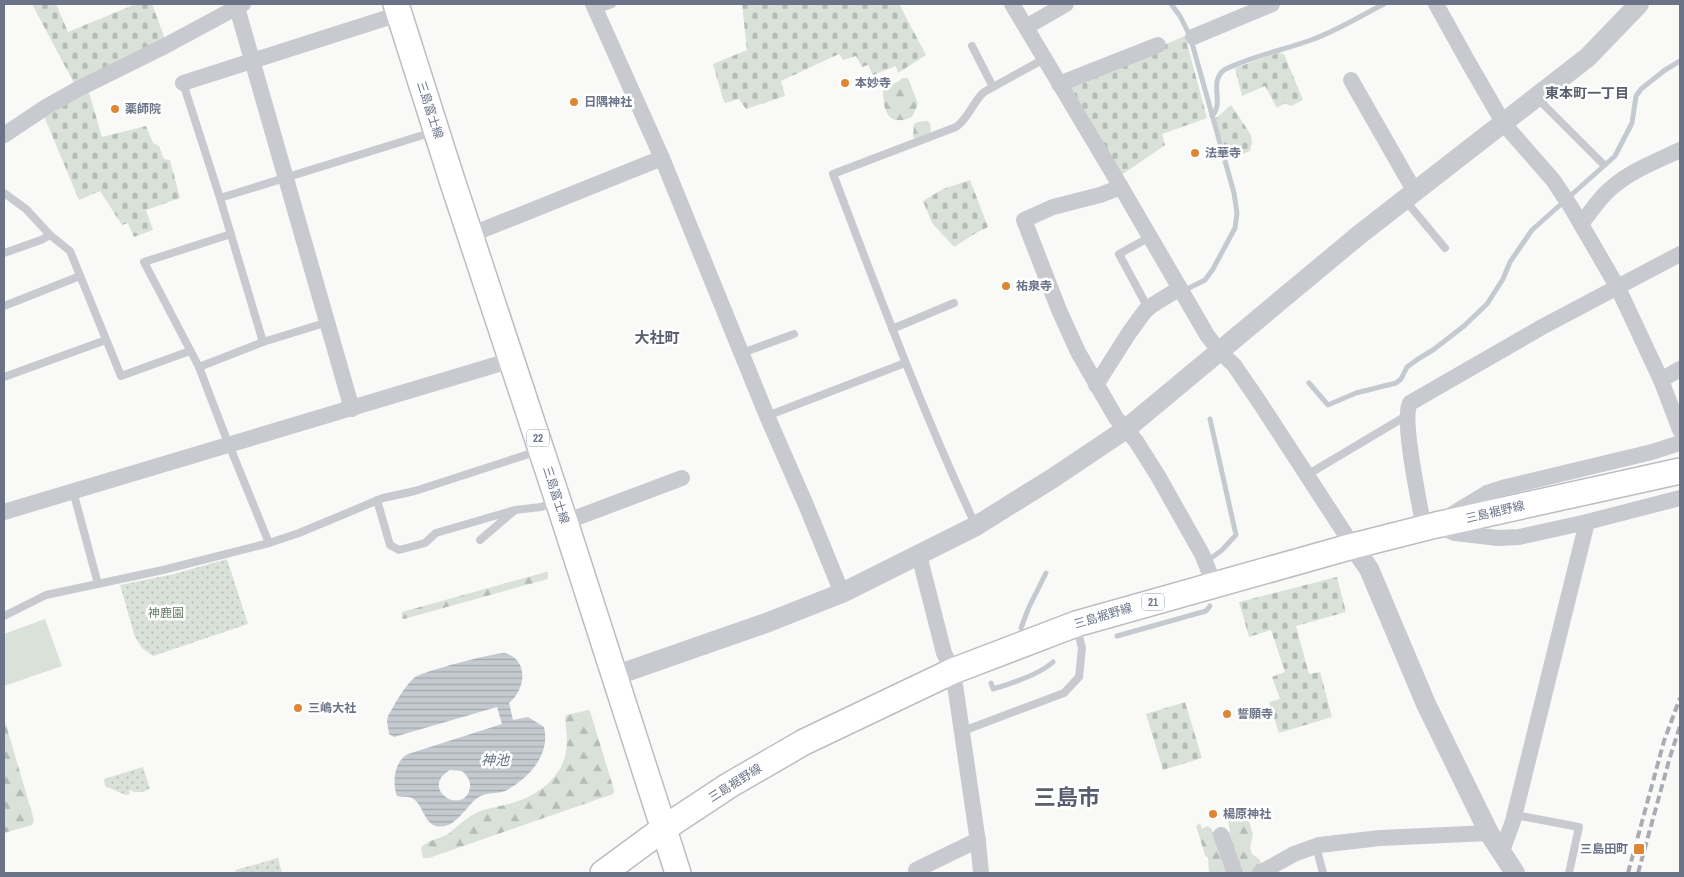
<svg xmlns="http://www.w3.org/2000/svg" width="1684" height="877" viewBox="0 0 1684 877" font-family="'Archivo Narrow','Noto Sans JP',sans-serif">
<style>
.grass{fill:#dae1d9}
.forest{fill:url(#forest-firs)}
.cemetery{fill:url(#cemetery-stones)}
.park{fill:url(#park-dots)}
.water{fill:url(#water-rules);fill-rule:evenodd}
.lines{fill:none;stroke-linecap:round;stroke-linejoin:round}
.stream{stroke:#c5cad1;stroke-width:5}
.primary-casing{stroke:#bbbdc3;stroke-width:28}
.service{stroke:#c8cacf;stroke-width:8}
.minor{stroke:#c8cacf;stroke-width:16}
.tertiary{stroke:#c8cacf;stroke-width:20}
.primary{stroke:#fff;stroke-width:25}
.rail{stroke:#a9acb4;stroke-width:4;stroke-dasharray:8 4;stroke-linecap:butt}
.poi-dot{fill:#dd8735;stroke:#fff;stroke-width:2}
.labels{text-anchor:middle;stroke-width:5;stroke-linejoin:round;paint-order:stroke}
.shield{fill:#fff;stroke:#979dac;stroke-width:1}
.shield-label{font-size:11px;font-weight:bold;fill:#6a7388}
.poi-label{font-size:12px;font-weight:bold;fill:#6a7388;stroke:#fff;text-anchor:start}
.street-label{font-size:12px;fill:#6a7388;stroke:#fff}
.park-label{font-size:12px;fill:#657a66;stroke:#fff}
.neighbourhood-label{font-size:14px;font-weight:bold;fill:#585e6d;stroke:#fff}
.water-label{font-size:14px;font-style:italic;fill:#667383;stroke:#fff}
.quarter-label{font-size:15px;font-weight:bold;fill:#585e6d;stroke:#fff}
.town-label{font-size:22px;font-weight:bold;fill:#585e6d;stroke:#fff}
</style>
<defs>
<pattern id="forest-firs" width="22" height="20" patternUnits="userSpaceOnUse" patternTransform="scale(1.25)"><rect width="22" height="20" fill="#dae1d9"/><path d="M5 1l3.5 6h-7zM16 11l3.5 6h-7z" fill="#b5bbb6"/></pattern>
<pattern id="cemetery-stones" width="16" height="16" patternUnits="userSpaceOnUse" patternTransform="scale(1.25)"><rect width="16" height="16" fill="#dae1d9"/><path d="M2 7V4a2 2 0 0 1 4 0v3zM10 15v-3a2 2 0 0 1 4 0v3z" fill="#b5bbb6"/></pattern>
<pattern id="park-dots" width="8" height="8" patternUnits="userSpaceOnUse" patternTransform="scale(1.25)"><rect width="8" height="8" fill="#dae1d9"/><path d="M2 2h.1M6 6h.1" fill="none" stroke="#b5bbb6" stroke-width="1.8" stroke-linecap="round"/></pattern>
<pattern id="water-rules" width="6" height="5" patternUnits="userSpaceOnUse" patternTransform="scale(1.25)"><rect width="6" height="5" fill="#c5cad1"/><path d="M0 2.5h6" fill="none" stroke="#a4a8af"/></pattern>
</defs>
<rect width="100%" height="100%" fill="#f9faf8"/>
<path class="grass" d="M45,619l17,47 -58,20v-52z"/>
<g class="forest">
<path d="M902,78h6l10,26 -6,13c-4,1 -7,3 -11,3 -17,2 -18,-19 -18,-31l16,-8z"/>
<path d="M927,121l3,2 1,8 -2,4 -11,5 -5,-3 1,-13 4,-2z"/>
<path d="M546,572h2v7l-144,40 -2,-1v-6z"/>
<path d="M588,710l2,1 24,79 -1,4 -184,64h-6l-2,-10c6,-8 18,-9 27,-14 9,-7 18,-16 28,-21 14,-6 30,-7 45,-13 21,-8 41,-25 45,-48 2,-11 0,-24 -1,-35l2,-2z"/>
<path d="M4,718l30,102 -2,5 -28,8z"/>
<path d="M1232,816l16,3 5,15 -3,14 2,6 7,5 4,7 -9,7h-45l-1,-15 -3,-3 -9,-29 4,-3 2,6 5,-3 4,2 4,8 12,-2 3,-3 -2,-10z"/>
</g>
<g class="cemetery">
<path d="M32,4h24l12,28 68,-28h16l12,32v4l-90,43z"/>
<path d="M742,4h157l27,51 -28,18 -2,-7 -23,9 -5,-10 -6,2 -6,-11 -13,4 -4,-6 -58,27 4,15 -39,13 -7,-10 -14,4 -2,-4 -10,-35 34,-14z"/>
<path d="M1185,36l22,82 -45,16 3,11 -42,29 -4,-3 -48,-83 3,-5z"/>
<path d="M1278,53l6,1 19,46 -12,6 -6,-3 -8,5 -12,-22 -23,10 -7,-28z"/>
<path d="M88,89l14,48 44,-11 7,17 6,3 5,13 6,1 10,38 -34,12 7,20 -19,7 -6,-14 -6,2 -22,-34 -21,9 -35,-84z"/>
<path d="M1231,105l20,30 1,7 -2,9 -21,9 -14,-41z"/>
<path d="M970,180l18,47 -12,6 -22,14 -22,-24 -9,-22 20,-12z"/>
<path d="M1337,577l9,35 -50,14 13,48 11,-2 12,45 -53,16 -10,-31 11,-3 -8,-22 13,-5 -14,-42 -22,7 -10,-35z"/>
<path d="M1185,702l17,56 -39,12 -17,-56z"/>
</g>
<g class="park">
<path d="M227,559l21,65 -95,32 -11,-8 -7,-11 -15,-52 54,-11z"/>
<path d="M143,767l7,22 -7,3h-10l-1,-2 -3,1 1,3 -4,1 -21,-9 -1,-7z"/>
<path d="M278,858l4,15h-46l-1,-3z"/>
</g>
<path class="water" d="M505,653c24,7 21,36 4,50l4,17 15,-3 16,10c7,28 -16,52 -39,64 -8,3 -19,1 -26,6 -12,7 -24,34 -43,29 -12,-3 -13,-22 -24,-28 -5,-2 -10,-1 -15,-2 -5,-13 -3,-35 11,-42l94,-30 -5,-17 -103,30 -5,-3 -2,-13 1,-5c7,-12 15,-28 26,-38 6,-6 79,-25 91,-25zM450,770l12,1c5,5 9,9 8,17 -6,29 -52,1 -20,-18z"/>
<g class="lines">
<g class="stream">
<path d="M1171,4l9,12 10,20 44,157 3,20 -2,15 -22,41 -8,11 -16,8"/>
<path d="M1212,116c13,-13 -4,-33 12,-46 6,-4 14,-6 21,-9 22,-8 44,-13 66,-21 26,-9 49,-24 73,-36"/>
<path d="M1309,383l19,22 28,-12 40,-10 5,-4 6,-12 11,-8 15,-9 31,-24 23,-22 16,-25 7,-17 22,-32 83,-74 17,-33 4,-27 5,-7 24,-19 15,-9"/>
<path d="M1210,419l26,116 -15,16 -10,7"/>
<path d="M1021,628l8,-21 17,-34"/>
<path d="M1117,636l89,-25 4,-5"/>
<path d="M991,683l2,6c17,-5 47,-15 60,-27"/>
</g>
<g class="primary-casing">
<g id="primary">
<path d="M396,4l56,176 113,342 113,351"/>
<path d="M603,873l60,-44 65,-43 76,-44 149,-71 123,-47 277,-78 83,-21 244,-54"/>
</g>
</g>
<g class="service">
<path d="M596,10l16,-6"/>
<path d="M972,46l21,41"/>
<path d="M183,83l37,115 43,144"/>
<path d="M1537,98l66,66"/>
<path d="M4,193l22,16 24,26 20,16 51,125 69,-25"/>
<path d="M220,198l213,-66"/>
<path d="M1405,200l40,48"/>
<path d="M231,234l-87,28 55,105 64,-25 65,-20"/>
<path d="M4,253l37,-13 9,-5"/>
<path d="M4,306l76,-30"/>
<path d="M1148,308l-29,-54 31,-17"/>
<path d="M892,329l62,-26"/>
<path d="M742,353l52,-19"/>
<path d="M199,367l26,68 44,108"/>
<path d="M4,377l102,-37"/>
<path d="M767,416l138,-53"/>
<path d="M1307,475l99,-59"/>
<path d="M73,491l25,93"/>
<path d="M377,500l13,45 9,5 26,-7 11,-10 79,-23"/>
<path d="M976,526c-54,-115 -98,-234 -143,-352l123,-47c12,-8 17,-25 28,-35l60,-33"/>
<path d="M480,540l35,-30 26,-3 13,-5"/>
<path d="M4,616l42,-21 117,-25 106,-27 30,-10 84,-35 32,-7 123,-40"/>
<path d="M963,731l101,-38 15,-16 3,-29 -5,-20"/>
<path d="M1515,815l64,12 -10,46"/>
<path d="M1316,846l7,27"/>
</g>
<g class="minor">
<path d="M236,4l116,405"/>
<path d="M593,4l69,154 105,258 39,89 36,88"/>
<path d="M1012,4l109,183 86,148 13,17 14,13 26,38 93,143"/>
<path d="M1436,4l31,56 37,64 49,56 18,27 47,81 43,92 19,50"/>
<path d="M1026,27l40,-23"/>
<path d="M1193,37l79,-33"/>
<path d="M1351,80l64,112"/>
<path d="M183,83l216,-69"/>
<path d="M1059,84l99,-39"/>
<path d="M4,135l42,-28 32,-18 87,-43 78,-42"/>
<path d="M1121,187l-21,8 -47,12 -29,13 35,90 19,42 38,66 20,23 22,35 44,78 12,30"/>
<path d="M1581,224c9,-11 17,-24 27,-33 21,-20 47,-29 72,-41"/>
<path d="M470,235l192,-77"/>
<path d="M1661,380l19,-11"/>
<path d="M1096,385l33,-52 16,-22 6,-5 29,-18"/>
<path d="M4,512l508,-152"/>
<path d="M1446,518l41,-25 19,-6 146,-35 28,-9"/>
<path d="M565,522l117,-44"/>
<path d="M1438,526l17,7 43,5 21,-1 68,-15 93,-24"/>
<path d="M1424,528c-4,-22 -23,-109 -14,-125l132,-76 138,-73"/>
<path d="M919,555l25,98 9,18 25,171 3,31"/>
<path d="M1221,835l14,38"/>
<path d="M1502,851l11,-30 74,-299"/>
<path d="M917,873l-1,-3 62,-30"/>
<path d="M1260,873l34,-19 25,-9 61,-7 109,-5"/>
</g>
<g class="tertiary">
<path d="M1353,546l16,23 57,135 63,129 26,40"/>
<path d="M614,676l152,-53 76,-30 134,-67 77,-48 73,-49 233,-194 229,-178 51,-53"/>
</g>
<use href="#primary" class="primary"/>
<g class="rail">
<path d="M1628,873l36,-132 16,-43"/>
<path d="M1638,873l32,-116 10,-31"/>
</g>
</g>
<g class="poi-dot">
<circle cx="845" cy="83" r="5"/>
<circle cx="574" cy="102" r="5"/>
<circle cx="115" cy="109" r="5"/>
<circle cx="1195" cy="153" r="5"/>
<circle cx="1006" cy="286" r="5"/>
<circle cx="298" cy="708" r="5"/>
<circle cx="1227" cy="714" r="5"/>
<circle cx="1213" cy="814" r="5"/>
<rect x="1633" y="843" width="12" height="12" rx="2.5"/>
</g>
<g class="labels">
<g class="shield">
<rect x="527" y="429.5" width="22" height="17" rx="4"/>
<rect x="1142" y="593.5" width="22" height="17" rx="4"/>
</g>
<g class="shield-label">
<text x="538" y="442">22</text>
<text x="1153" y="606">21</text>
</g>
<g class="poi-label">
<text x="855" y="87">本妙寺</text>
<text x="584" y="106">日隅神社</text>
<text x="125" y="113">薬師院</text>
<text x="1205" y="157">法華寺</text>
<text x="1016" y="290">祐泉寺</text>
<text x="308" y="712">三嶋大社</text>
<text x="1237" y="718">誓願寺</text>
<text x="1223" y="818">楊原神社</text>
<text x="1628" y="853" text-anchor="end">三島田町</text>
</g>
<g class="street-label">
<text transform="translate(430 110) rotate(72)" y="4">三島富士線</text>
<text transform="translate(556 495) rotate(72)" y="4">三島富士線</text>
<text transform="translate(1495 512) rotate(-13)" y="4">三島裾野線</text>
<text transform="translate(1103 616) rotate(-17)" y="4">三島裾野線</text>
<text transform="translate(735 783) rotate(-32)" y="4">三島裾野線</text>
</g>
<g class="park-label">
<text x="166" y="617">神鹿園</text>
</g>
<g class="neighbourhood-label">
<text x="1587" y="98">東本町一丁目</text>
</g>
<g class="water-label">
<text x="495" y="765">神池</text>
</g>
<g class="quarter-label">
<text x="657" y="343">大社町</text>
</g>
<g class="town-label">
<text x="1067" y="805">三島市</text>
</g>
</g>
<rect width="1684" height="877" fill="none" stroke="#6a7388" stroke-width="10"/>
</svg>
